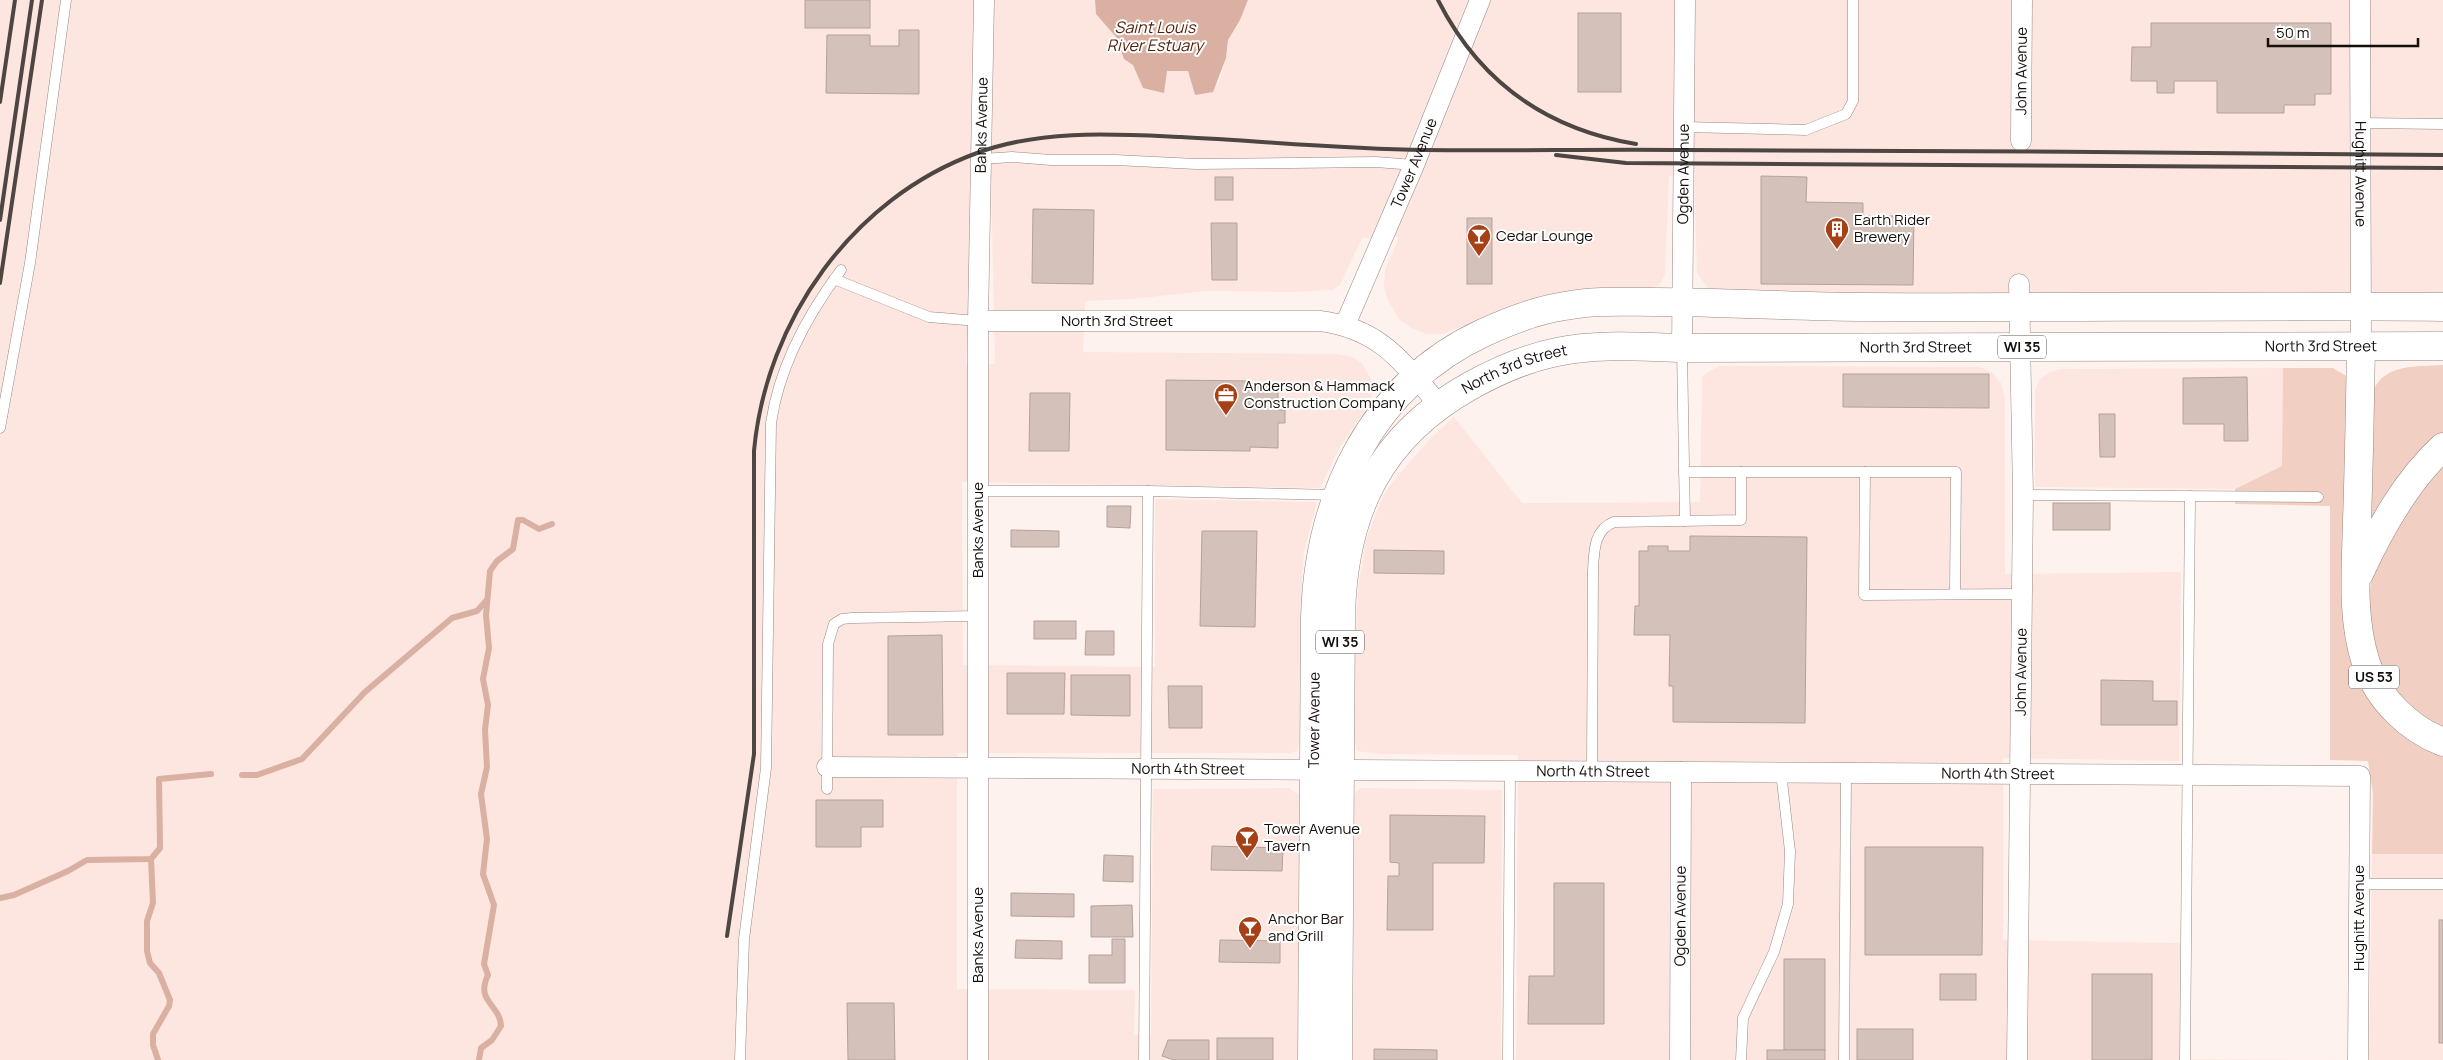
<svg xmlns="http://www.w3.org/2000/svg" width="2443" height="1060" viewBox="0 0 2443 1060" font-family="Manrope,sans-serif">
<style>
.built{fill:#fde6df;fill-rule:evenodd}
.green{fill:#f1cfc2}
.water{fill:#d9b0a1}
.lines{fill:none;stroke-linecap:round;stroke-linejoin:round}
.stream{stroke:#d9b0a1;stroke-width:6}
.building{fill:#d4c1ba;stroke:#b4a19b}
.lane-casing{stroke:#988680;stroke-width:11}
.street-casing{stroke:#988680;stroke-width:21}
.primary-casing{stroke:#988680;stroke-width:29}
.highway-casing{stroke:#988680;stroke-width:29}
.lane{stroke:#fff;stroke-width:10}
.street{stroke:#fff;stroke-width:20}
.primary{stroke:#fff;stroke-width:28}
.highway{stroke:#fff;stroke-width:28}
.rail{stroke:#4d4642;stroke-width:4}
.labels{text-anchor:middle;stroke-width:4;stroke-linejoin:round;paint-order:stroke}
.shield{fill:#fff;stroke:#5b5755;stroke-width:1}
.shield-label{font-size:14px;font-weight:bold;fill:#150f0c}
.street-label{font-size:15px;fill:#150f0c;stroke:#fff}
.poi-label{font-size:15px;fill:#150f0c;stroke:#fff;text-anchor:start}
.water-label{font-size:16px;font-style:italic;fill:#511d09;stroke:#fff}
</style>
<rect width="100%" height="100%" fill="#fef2ee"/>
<g class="built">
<path d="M0,0h1095l1,14 20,23 8,21 9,7 10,23 24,-17h21l7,24 24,-13 7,-24 2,-18 12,-20 8,-20h1195v297l-726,-3 -9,-6 -11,-15 -3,-96 -25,-1 -4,98 -5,10 -11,6 -120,11 -27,8 -59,25h-16l-16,-6 -12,-9 -11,-19 -4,-13 1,-17 14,-33 -37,1 -22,47 -8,5 -37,2 -89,-1 -74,8 -47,2 -2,51 254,2 13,2 12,7 10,18v13l-2,9 -32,47 -18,38 -358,-6 1,183 192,2v-168l162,3 -13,50 -2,27 -1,157 -4,15 -6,2h-334v236l178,1 -1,45h17l2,-246 136,-1 10,7 2,11 -3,254h-1298zM993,33v68h-20zM991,176l4,188h-29l4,-65 3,-122z"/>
<path d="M1719,366l261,1 13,6 8,10 4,15v176l176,-2 -2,189 -176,-3v182l177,3v116l162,1h-826l2,-305 -138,-1 -23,-3 -3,-12 1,-99 4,-58 7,-43 18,-45 16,-21 29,-33 25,-23 68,86 178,-1 2,-126z"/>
<path d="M2283,368l-1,98 -47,23 -200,-2v-97l5,-11 10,-7 12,-3z"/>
<path d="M1362,788l140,2 -1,270h-148l1,-260 2,-9z"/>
<path d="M2372,854h71v206h-74z"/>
</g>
<g class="green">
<path d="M2443,365v70l-77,106 7,-150c12,-28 44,-24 70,-26z"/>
<path d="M2283,368h50l15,9 2,253 82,122 11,5v97h-71l1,-61 -5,-32 -38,-1v-254l-95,-2v-15l47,-23z"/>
<path d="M2443,462v268c-41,-27 -64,-52 -72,-102 -2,-16 -3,-30 0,-45 9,-38 47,-92 72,-121z"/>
</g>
<path class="water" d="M1095,0h153l-8,20 -12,20 -2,18 -13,34 -18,3 -7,-24h-21l-3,22 -21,-5 -10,-23 -9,-6 -8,-22 -20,-23z"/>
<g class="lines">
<g class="stream">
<path d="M242,775h15l45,-16 63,-67 87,-74 25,-7 9,-10"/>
<path d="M151,859l2,44 -6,18v30l3,12 9,10 11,27 -1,6 -16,28v11l5,15"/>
<path d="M0,898l14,-3 54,-24 19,-11 64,-1 9,-11 -1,-69 52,-5"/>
<path d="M479,1060l2,-12 11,-8 9,-14c-1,-22 -26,-24 -13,-51l-4,-11 10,-59 -11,-31 4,-35 -6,-45 6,-27 -2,-37 3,-25 -5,-26 6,-31 -3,-33 4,-44 7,-10 16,-12 5,-29h5l16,9 13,-5"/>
</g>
</g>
<g class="building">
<rect x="805" y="0" width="65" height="28"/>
<rect x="1578" y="13" width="43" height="79"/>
<path d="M2151,23h180v71h-16v11h-31v8h-67v-32h-43v12h-17v-12h-26l1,-34h19z"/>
<path d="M899,30h20v64l-93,-1 1,-58h43v11h29z"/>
<path d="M1761,176l46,1 -1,25 57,1v13h51l-1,69 -152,-1z"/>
<rect x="1215" y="177" width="18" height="23"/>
<path d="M1033,209l61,1 -1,74 -61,-1z"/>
<rect x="1467" y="218" width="25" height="66"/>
<path d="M1211,223h26v57h-25z"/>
<path d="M1843,374h146v34l-146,-1z"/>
<path d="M2247,377l1,64h-24v-17h-41v-46z"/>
<path d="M1166,380l85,1v3l27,1v25h7v13h-7v25l-28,-1v4l-84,-1z"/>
<path d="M1030,393h40l-1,58h-40z"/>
<path d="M2099,414h16v43h-15z"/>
<rect x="2053" y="503" width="57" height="27"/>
<path d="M1107,506h24l-1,22 -23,-1z"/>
<path d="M1011,530l48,1v16h-48z"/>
<path d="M1202,531h55l-2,96 -55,-1z"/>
<path d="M1690,536l117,1 -2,186 -132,-1v-36h-4l1,-51h-36l1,-29h4v-55h9v-5h20v5h22z"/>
<path d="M1374,550l70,1v23l-70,-1z"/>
<rect x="1034" y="621" width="42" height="18"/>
<path d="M1086,631h28v24h-29z"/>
<path d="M942,635l1,100h-55v-99z"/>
<path d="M1007,673h58l-1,41h-57z"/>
<path d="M1071,675h59v41l-59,-1z"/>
<path d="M2101,680l52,1v20h24v24h-76z"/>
<path d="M1168,686h34v42h-33z"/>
<path d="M816,800h67v27h-22v20h-45z"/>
<path d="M1390,815l95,1 -1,47h-51v67h-46l1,-54h11v-13l-9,-1z"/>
<path d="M1212,846l71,2 -1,23 -71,-1z"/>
<path d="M1865,847h118l-1,108h-117z"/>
<path d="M1104,855l29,1v26l-30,-1z"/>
<path d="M1554,883h50v141h-76l1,-48h25z"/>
<path d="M1011,893l63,1v23l-63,-1z"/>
<path d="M1132,905l1,32h-42v-31z"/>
<rect x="2439" y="920" width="4" height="123"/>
<path d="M1112,939h13v44h-36v-28h23z"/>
<path d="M1016,940l46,1v18l-47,-1z"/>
<path d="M1220,940l60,1v22l-61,-1z"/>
<rect x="1784" y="959" width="41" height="91"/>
<rect x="1940" y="974" width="36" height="26"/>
<rect x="2092" y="974" width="60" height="86"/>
<path d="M847,1003h47l1,57h-47z"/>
<rect x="1857" y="1029" width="56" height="31"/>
<rect x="1217" y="1038" width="56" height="22"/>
<path d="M1168,1040h41v20h-35l-12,-4z"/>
<path d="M1374,1049l63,1v10h-63z"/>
<rect x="1767" y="1050" width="58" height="10"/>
</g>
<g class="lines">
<g class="lane-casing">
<g id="lane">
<path d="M2361,123l82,1"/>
<path d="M1684,127l122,3 40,-16 7,-13v-101"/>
<path d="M982,159l30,-2 39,3h64l81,4 180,-2 38,3"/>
<path d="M834,279l95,38 49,4"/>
<path d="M1682,350l3,171"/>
<path d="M0,428l30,-165 36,-263"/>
<path d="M1684,472h272l-1,122"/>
<path d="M1865,472l-1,123 158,-1"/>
<path d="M978,491h170l189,4"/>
<path d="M2023,495l295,2"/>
<path d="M1592,771l1,-199c1,-19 0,-42 21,-50l127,-2v-48"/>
<path d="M827,789l1,-145 6,-20 8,-5 10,-1 126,-2"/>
<path d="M2359,884h84"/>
<path d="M740,1060l4,-121 22,-171 5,-345c8,-55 37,-109 70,-153"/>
<path d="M1144,1060l4,-569"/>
<path d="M1508,1060l2,-289"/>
<path d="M1741,1060l2,-42 31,-66 14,-48 2,-53 -9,-79"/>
<path d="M1844,1060l2,-288"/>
<path d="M2185,1060l5,-564"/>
</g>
</g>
<g class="street-casing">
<g id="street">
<path id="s1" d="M2360,0l1,346"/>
<path id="s2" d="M2021,141l1,-141"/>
<path id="s3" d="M978,321h342c61,8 82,41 119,84"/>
<path id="s4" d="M1345,325l69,-160 66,-165"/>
<path id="s5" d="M1682,348l3,-348"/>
<path id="s6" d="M827,767l1533,9 -2,284"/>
<path id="s7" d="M978,1060v-739l6,-321"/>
<path id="s8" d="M1680,1060l1,-288"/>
<path id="s9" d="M2017,1060l6,-565 -4,-211"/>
</g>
</g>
<g class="primary-casing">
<g id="primary">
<path id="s10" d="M1312,1060l3,-442c3,-119 56,-233 168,-285 26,-12 53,-23 82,-27 30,-6 61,-4 92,-4 70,0 141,5 211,5 192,1 383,-2 575,0"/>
<path id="s11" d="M1338,1060l3,-446c3,-102 38,-177 129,-228 27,-15 57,-28 87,-34 41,-9 84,-5 125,-4l761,-2"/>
</g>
</g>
<g class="highway-casing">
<g id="highway">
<path d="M2361,346c-1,59 -2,117 -4,175 -1,47 -6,96 9,142 12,36 43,66 77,79"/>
<path d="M2359,574c21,-46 47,-93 84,-127"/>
</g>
</g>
<use href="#lane" class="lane"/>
<use href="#street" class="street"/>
<use href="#primary" class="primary"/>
<use href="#highway" class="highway"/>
<g class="rail">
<path d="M1438,0c41,81 108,129 198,144"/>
<path d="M0,102l15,-102"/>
<path d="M1556,155l70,8 817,5"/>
<path d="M0,220l32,-220"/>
<path d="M0,283l42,-283"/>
<path d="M727,936l27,-182v-303c12,-131 99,-253 223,-298 65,-24 137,-19 204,-16 81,4 162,12 243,13 87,1 174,-1 262,0 252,1 505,2 757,5"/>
</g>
</g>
<defs>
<g id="building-pin" transform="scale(1.25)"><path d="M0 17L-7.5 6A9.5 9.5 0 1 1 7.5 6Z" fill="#a64017" stroke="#fff"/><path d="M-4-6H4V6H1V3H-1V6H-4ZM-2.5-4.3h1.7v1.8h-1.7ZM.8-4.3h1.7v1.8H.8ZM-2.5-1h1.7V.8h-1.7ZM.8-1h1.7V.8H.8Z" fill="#fff"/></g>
<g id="bar-pin" transform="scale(1.25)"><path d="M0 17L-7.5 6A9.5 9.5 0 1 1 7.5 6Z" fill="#a64017" stroke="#fff"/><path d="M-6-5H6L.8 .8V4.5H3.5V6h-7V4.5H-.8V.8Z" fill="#fff"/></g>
<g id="office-pin" transform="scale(1.25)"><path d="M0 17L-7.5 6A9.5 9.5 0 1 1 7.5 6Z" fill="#a64017" stroke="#fff"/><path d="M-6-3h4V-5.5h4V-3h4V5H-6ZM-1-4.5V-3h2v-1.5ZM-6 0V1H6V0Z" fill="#fff"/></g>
</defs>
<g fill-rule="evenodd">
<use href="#building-pin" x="1837" y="229"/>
<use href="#bar-pin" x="1479" y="236"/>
<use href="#office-pin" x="1226" y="395"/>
<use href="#bar-pin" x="1247" y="838"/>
<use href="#bar-pin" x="1250" y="928"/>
</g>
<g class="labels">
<g class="shield">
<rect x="1998" y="335.5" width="48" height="23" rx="4"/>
<rect x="1316" y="630.5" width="48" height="23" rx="4"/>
<rect x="2349" y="665.5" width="50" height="23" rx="4"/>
</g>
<g class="shield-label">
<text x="2022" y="352">WI 35</text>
<text x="1340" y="647">WI 35</text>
<text x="2374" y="682">US 53</text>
</g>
<g class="street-label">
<text dy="5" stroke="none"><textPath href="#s2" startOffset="70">John Avenue</textPath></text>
<text dy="5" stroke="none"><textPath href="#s7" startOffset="935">Banks Avenue</textPath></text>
<text dy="5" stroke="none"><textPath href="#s4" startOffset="176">Tower Avenue</textPath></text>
<text dy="5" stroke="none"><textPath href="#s1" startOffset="174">Hughitt Avenue</textPath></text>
<text dy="5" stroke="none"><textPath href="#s5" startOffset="174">Ogden Avenue</textPath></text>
<text dy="5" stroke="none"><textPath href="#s3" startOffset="139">North 3rd Street</textPath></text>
<text dy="5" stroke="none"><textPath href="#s11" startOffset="1175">North 3rd Street</textPath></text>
<text dy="5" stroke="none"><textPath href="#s11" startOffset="1580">North 3rd Street</textPath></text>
<text dy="5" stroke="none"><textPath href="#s11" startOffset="770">North 3rd Street</textPath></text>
<text transform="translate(978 530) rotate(-90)" y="5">Banks Avenue</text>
<text dy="5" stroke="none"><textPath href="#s9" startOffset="388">John Avenue</textPath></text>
<text dy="5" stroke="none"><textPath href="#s10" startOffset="340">Tower Avenue</textPath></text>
<text dy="5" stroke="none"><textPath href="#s6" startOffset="361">North 4th Street</textPath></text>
<text dy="5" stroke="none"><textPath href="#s6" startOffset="766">North 4th Street</textPath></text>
<text dy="5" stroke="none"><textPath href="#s6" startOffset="1171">North 4th Street</textPath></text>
<text dy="5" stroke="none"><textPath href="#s8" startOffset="144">Ogden Avenue</textPath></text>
<text transform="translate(2359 918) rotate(-90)" y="5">Hughitt Avenue</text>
<text transform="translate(978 935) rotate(-90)" y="5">Banks Avenue</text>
</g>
<g class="poi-label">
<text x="1854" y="225">Earth Rider<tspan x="1854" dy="17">Brewery</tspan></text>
<text x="1496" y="241">Cedar Lounge</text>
<text x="1244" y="391">Anderson &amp; Hammack<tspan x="1244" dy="17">Construction Company</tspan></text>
<text x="1264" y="834">Tower Avenue<tspan x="1264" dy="17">Tavern</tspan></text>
<text x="1268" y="924">Anchor Bar<tspan x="1268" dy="17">and Grill</tspan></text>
</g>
<g class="water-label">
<text x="1155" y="33">Saint Louis<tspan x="1155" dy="18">River Estuary</tspan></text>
</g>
</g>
<path d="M2268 38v8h150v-8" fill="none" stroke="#150f0c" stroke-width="2.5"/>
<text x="2276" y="38" font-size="15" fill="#150f0c" stroke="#ffffff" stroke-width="4" paint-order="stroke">50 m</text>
</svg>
